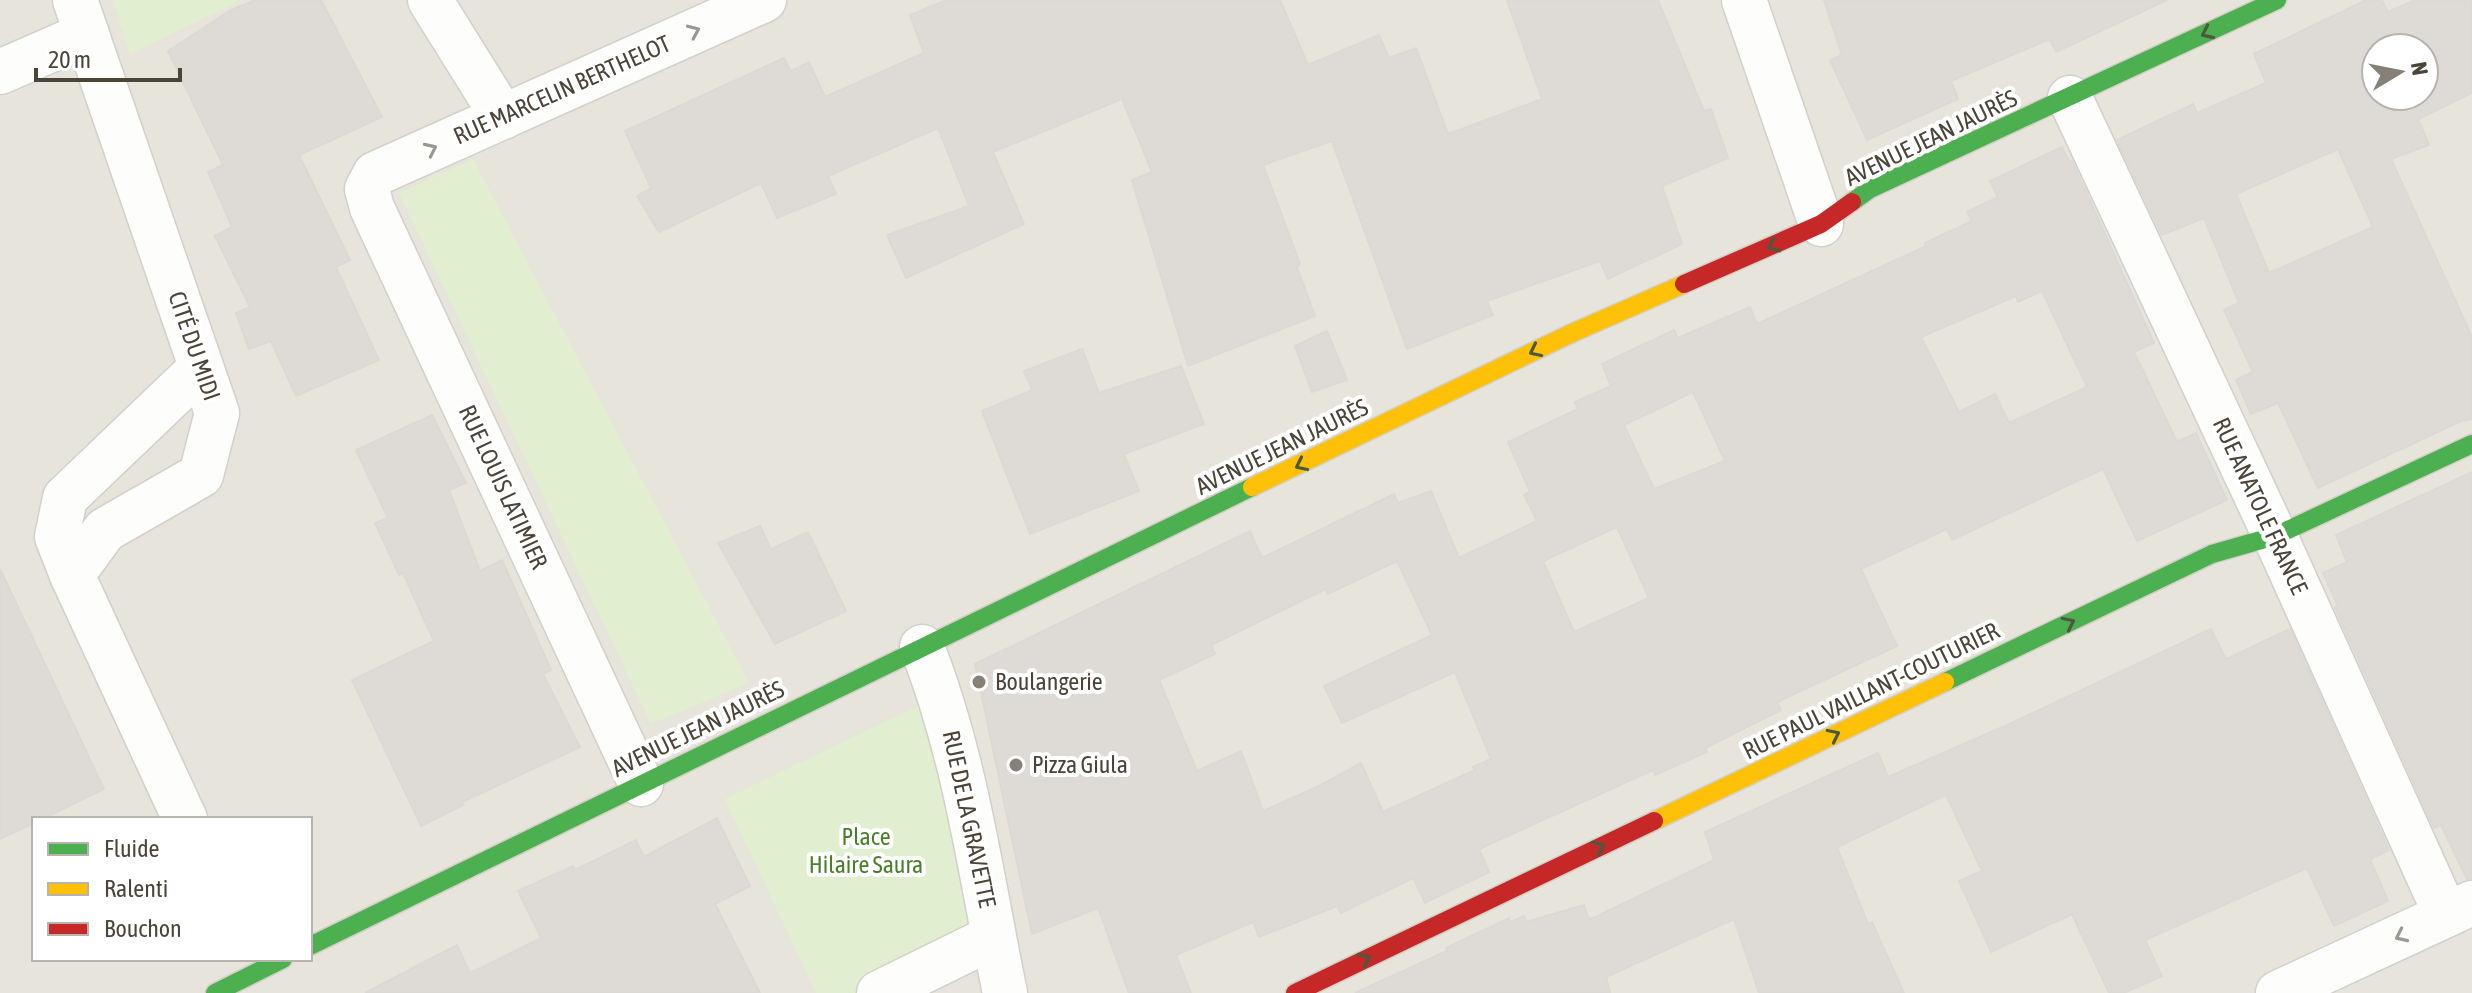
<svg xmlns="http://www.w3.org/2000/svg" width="2472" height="993" viewBox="0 0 2472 993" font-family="'Asap Condensed',sans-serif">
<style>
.residential{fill:#e7e4dc;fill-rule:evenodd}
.green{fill:#e1eecf}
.building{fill:#dedbd6;stroke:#dcd9d4;stroke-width:2;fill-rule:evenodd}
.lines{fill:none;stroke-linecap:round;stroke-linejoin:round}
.street-casing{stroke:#d2d0cb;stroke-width:47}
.fast-casing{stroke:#d3cfc5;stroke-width:21}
.slow-casing{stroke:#d3cfc5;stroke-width:21}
.jam-casing{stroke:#d3cfc5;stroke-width:21}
.street{stroke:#fdfdfc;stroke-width:44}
.fast{stroke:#4caf50;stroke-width:18}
.slow{stroke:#ffc107;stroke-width:18}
.jam{stroke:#c62828;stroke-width:18}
.oneway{stroke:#9b9791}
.oneway2{stroke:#4b593e}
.poi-dot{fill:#868178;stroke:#fff;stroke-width:3}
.labels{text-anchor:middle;stroke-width:8;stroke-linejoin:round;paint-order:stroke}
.street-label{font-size:24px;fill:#4b4439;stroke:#fff}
.poi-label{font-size:24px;fill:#4b4439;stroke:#fff;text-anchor:start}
.park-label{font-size:24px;fill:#4a7f2a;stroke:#fff}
</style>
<rect width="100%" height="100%" fill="#f4f2ee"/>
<path class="residential" d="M0,0h2472v993h-2472zM2376,48h48v48h-48zM34,819h276v140h-276z"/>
<g class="green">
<path d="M113,0h129l-112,54z"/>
<path d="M473,159l276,524 -98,41 -252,-531z"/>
<path d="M918,706l49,105 20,116 -128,66h-43l-91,-194z"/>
</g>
<g class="building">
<path d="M255,0h66l61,117 -83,38 51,105 -14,7 43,93 -83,36 -25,-55 -22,8 -13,-36 14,-6 -35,-71 17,-9 -24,-55 15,-7 -55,-114 63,-41z"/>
<path d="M946,0h334l28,65 71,-30 10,23 27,-10 32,86 94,-35 -35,-99h151l46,111 7,-2 17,49 -66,28 20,58 -74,35 -8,-18 -113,40 6,14 -86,34 -75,-208 -69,24 37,99 -3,3 18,49 -127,50 -56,-186 20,-8 -30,-73 -129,53 31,72 -118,54 -19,-43 82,-29 -31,-78 -110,48 8,18 -59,24 -16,-35 -102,49 -22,-36 14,-8 -26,-57 159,-73 7,13 18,-9 16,35 99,-44 -14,-38z"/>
<path d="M1824,0h343l-111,52 -6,-13 -99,42 7,18 -91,41 -37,-80 12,-5z"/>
<path d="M2366,0h16l6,12 27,-12h57v93l-54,26 11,26 -38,14 81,178v82l-11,2 -143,67 -40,-85 -27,11 -15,-34 17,-8 -29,-62 15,-7 -35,-85 -42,17 -45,-95 76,-36 4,9 69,-30 -12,-29zM2376,48h48v48h-48zM2338,149l35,78 -104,46 -33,-79z"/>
<path d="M2062,147l7,15 3,-1 82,182 -20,9 43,90 19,-9 31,67 -90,41 -34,-72 -151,71 -5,-11 -86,40 36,77 -120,56 4,8 -76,38 2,4 -52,23 -2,-5 -174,79 10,23 -64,31 -12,-25 -72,35 -4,-7 -78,31 -6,-15 -77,33 15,38h-62l-31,-85 -66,26 -57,-270 275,-133 12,27 132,-64 4,9 33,-12 28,67 78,-37 -13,-26 6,-3 -22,-50 70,-33 -3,-7 36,-16 -9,-22 72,-34 4,8 72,-31 7,17 169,-78 -1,-3 47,-22 -5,-9 31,-15 -8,-16zM2042,291l45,96 -78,36 -14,-29 -36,18 -38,-75 95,-41 2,6zM1693,392l32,69 -71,28 -30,-64zM1617,527l32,71 -75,34 -31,-71zM1397,561l35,74 -108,51 18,37 113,-51 36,87 -18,8 2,3 -92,42 -22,-49 -42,23 -56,25 -22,-60 -44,20 -38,-91 56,-26 -4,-9 115,-56 2,5z"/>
<path d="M1327,331l20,49 -35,12 -17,-46z"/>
<path d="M1082,349l17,44 82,-27 23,58 -80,30 15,37 -109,43 -48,-123 50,-21 -8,-19z"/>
<path d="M432,415l34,68 -17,7 31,81 22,-11 49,110 -8,4 37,73 -118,55 1,3 -42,21 -69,-146 82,-39 -31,-68 -4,2 -24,-52 13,-5 -32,-68z"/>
<path d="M2472,472v406l-5,1 -26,-54 -7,3 -99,-221 3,-1 -15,-33 24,-11 -11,-27z"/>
<path d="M760,526l11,23 37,-17 38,79 -71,33 -57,-101z"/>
<path d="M0,569l104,220 -62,30h-8v4l-34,16z"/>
<path d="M2211,629l15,30 64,-30 99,221 -19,9 18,42 -54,25 -27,-58 -162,72 17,36 -38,17h-15l-37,-79 -81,38 -32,-71 23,-10 -36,-76 -109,52 31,77 4,-2 32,71h-145l-25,-74 -128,58 4,16h-255l92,-42 -1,-3 63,-30 2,4 13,-6 2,6 58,-17 5,15 125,-60 -9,-28 173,-79 10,24 117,-51z"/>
<path d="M717,818l33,68 -35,18 45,89h-395l92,-48 13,28 71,-35 -23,-47 55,-25 2,4 61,-30 8,17z"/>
</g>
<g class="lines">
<g class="street-casing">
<g id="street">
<path d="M75,0l142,413 -16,62 -96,55 -33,45 113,244"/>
<path d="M430,0l73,117"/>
<path d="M1744,0l77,224"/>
<path d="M0,72l87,-38"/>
<path d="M2070,98l205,438 171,379"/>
<path d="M72,575l-15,-38 8,-39 136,-130"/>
<path d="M922,647c44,112 59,229 83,346"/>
<path d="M641,784l-269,-576 -5,-19 8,-15 389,-174"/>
<path d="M879,993l114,-56"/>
<path d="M2278,993l194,-90"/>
</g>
</g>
<g class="fast-casing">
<g id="fast">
<path d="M1852,202l18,-13 407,-189"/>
<path d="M1945,682l267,-128 63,-18 197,-92"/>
<path d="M310,946l942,-459"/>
<path d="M215,993l68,-34"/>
</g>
</g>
<g class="slow-casing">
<g id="slow">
<path d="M1252,487l320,-154 112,-49"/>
<path d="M1654,821l291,-139"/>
</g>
</g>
<g class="jam-casing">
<g id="jam">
<path d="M1684,284l137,-60 31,-22"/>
<path d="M1295,993l359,-172"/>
</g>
</g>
<use href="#street" class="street"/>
<use href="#fast" class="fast"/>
<use href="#slow" class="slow"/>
<use href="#jam" class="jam"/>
</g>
<defs><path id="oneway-chevron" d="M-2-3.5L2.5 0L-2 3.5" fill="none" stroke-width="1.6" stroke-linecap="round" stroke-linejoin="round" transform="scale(2)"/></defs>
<g class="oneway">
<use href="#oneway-chevron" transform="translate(694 31) rotate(-24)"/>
<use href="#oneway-chevron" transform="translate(431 149) rotate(-25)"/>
<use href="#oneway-chevron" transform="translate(2401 936) rotate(155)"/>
</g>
<g class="oneway2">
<use href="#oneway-chevron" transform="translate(2207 33) rotate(155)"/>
<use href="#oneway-chevron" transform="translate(1773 246) rotate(156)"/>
<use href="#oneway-chevron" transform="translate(1535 351) rotate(154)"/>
<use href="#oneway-chevron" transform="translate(1301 465) rotate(154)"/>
<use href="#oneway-chevron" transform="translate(2069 623) rotate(-26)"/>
<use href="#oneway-chevron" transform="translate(1834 735) rotate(-26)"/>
<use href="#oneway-chevron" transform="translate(1599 847) rotate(-26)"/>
<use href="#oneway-chevron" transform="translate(1365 959) rotate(-26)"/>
</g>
<g class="poi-dot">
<circle cx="979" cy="682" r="8"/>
<circle cx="1016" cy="765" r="8"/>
</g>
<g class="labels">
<g class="street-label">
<text transform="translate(562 90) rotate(-24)" y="8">RUE MARCELIN BERTHELOT</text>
<text transform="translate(1931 138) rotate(-26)" y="8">AVENUE JEAN JAURÈS</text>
<text transform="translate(194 346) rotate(71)" y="8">CITÉ DU MIDI</text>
<text transform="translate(1282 447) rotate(-26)" y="8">AVENUE JEAN JAURÈS</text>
<text transform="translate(503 487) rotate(65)" y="8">RUE LOUIS LATIMIER</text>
<text transform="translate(2260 506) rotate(65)" y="8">RUE ANATOLE FRANCE</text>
<text transform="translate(1871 691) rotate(-26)" y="8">RUE PAUL VAILLANT-COUTURIER</text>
<text transform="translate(698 729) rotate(-26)" y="8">AVENUE JEAN JAURÈS</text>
<text transform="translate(969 819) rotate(78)" y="8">RUE DE LA GRAVETTE</text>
</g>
<g class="poi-label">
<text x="995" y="690">Boulangerie</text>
<text x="1032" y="773">Pizza Giula</text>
</g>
<g class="park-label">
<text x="866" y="845">Place<tspan x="866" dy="28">Hilaire Saura</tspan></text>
</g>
</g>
<rect x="32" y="817" width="280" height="144" fill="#ffffff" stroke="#b7b4b0" stroke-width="2"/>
<rect x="48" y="843" width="40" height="12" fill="#4caf50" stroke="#b7b4b0" stroke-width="2"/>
<text x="104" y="857" font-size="24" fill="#4b4439">Fluide</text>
<rect x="48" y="883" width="40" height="12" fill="#ffc107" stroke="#b7b4b0" stroke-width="2"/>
<text x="104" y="897" font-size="24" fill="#4b4439">Ralenti</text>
<rect x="48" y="923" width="40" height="12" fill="#c62828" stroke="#b7b4b0" stroke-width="2"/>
<text x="104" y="937" font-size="24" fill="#4b4439">Bouchon</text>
<g transform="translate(2400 72) rotate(80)"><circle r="38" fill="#ffffff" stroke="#b7b4b0" stroke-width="2"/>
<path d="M0-6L14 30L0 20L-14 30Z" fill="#868178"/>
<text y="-12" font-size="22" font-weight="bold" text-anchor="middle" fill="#4b4439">N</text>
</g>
<path d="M36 68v12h144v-12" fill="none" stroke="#4b4439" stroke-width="4"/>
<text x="48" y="68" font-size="24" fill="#4b4439" stroke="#ffffff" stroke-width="6" paint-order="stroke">20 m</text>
</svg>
